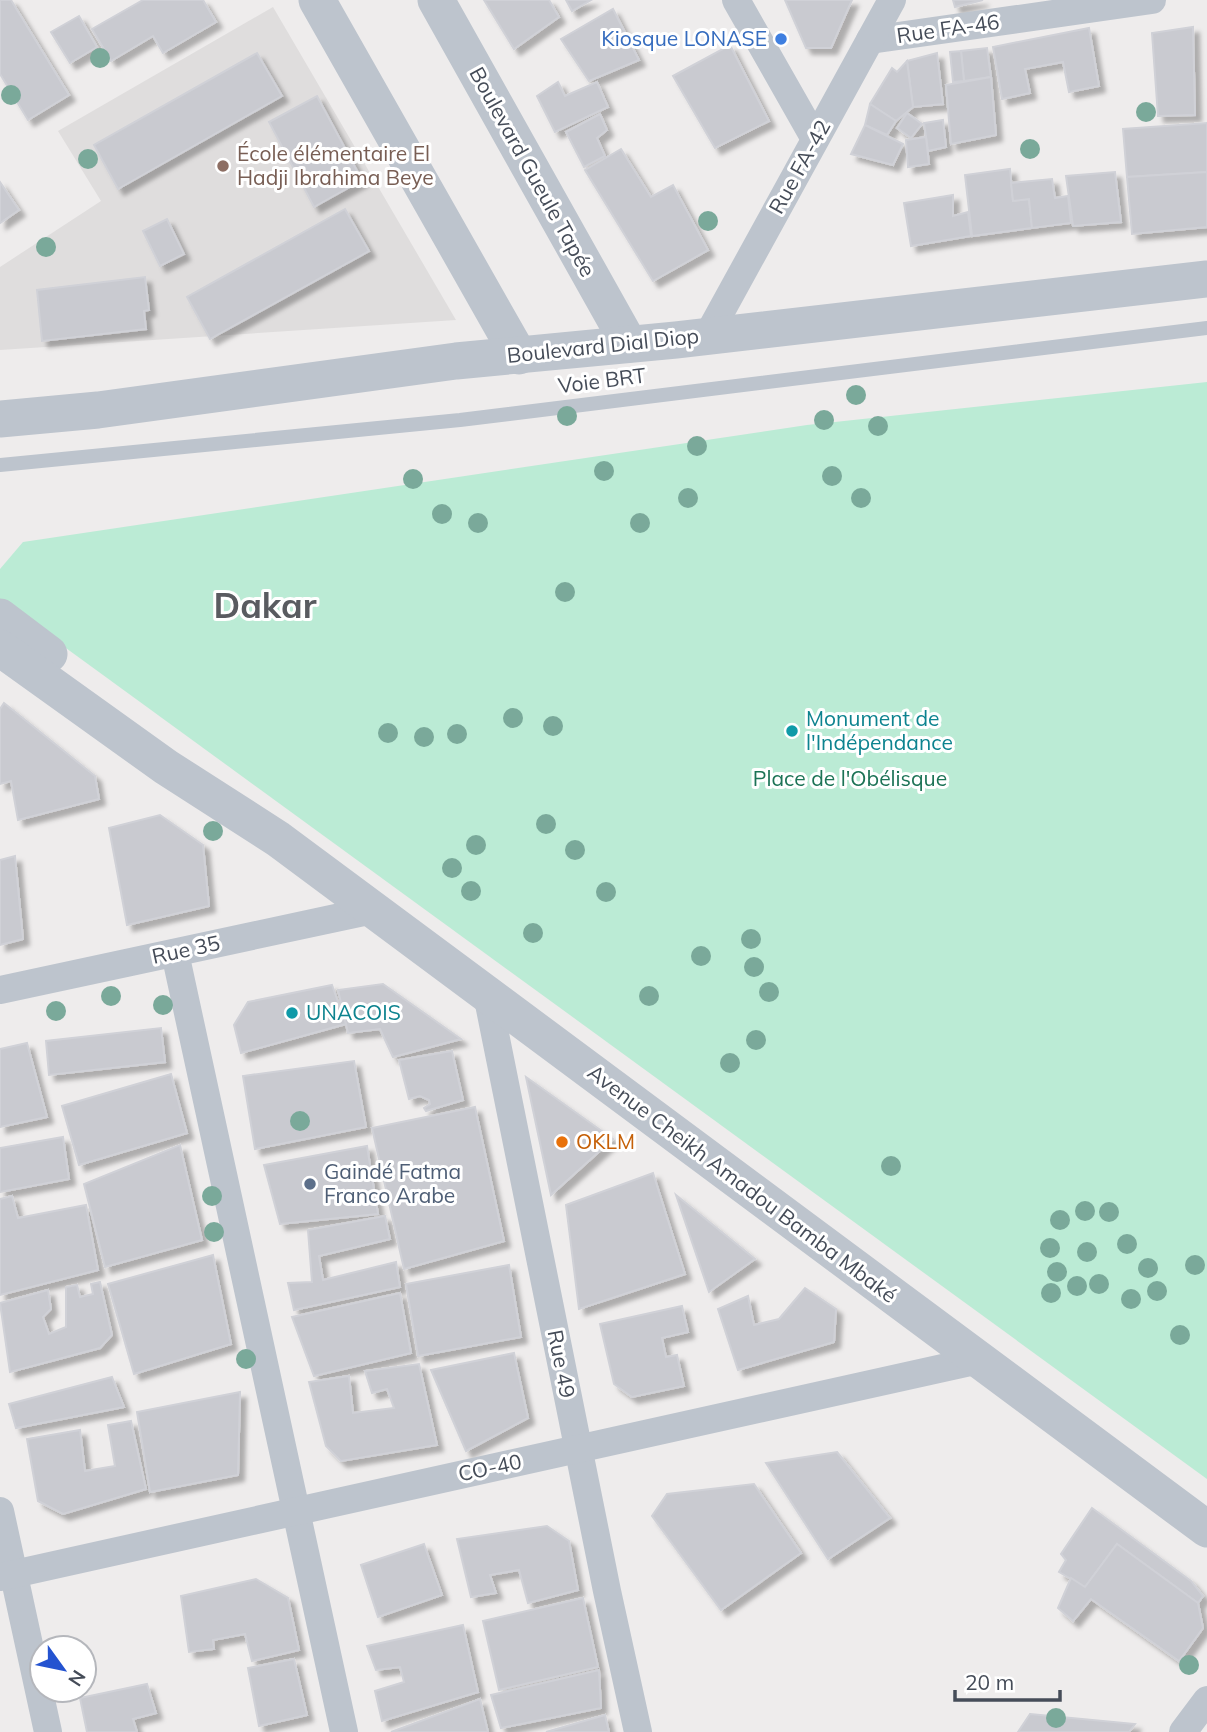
<svg xmlns="http://www.w3.org/2000/svg" width="1207" height="1732" viewBox="0 0 1207 1732" font-family="Mulish,sans-serif">
<style>
.education{fill:#dfdddd}
.green{fill:#bbebd5}
.building{fill:#c9cad0;stroke:#d0d1d7;stroke-width:2;filter:url(#shadow)}
.lines{fill:none;stroke-linecap:round;stroke-linejoin:round}
.service{stroke:#bdc4cd;stroke-width:14}
.minor{stroke:#bdc4cd;stroke-width:28}
.tertiary{stroke:#bdc4cd;stroke-width:37}
.tree{fill:#7aa99a}
.shop-dot{fill:#3f7fe0;stroke:#fff;stroke-width:2.5}
.education-dot{fill:#8d6e63;stroke:#fff;stroke-width:2.5}
.culture-dot{fill:#0f9aa8;stroke:#fff;stroke-width:2.5}
.food-dot{fill:#e8710a;stroke:#fff;stroke-width:2.5}
.service-dot{fill:#5c6f8a;stroke:#fff;stroke-width:2.5}
.labels{text-anchor:middle;stroke-width:6;stroke-linejoin:round;paint-order:stroke}
.street-label{font-size:21px;fill:#454c58;stroke:#fff}
.shop-label{font-size:21px;fill:#366cbe;stroke:#fff;text-anchor:end}
.education-label{font-size:21px;fill:#785e54;stroke:#fff;text-anchor:start}
.culture-label{font-size:21px;fill:#0d838f;stroke:#fff;text-anchor:start}
.park-label{font-size:21px;fill:#1c7356;stroke:#fff}
.food-label{font-size:21px;fill:#c56008;stroke:#fff;text-anchor:start}
.service-label{font-size:21px;fill:#4e5e75;stroke:#fff;text-anchor:start}
.town-label{font-size:35px;font-weight:bold;fill:#595b60;stroke:#fff}
</style>
<defs>
<filter id="shadow"><feDropShadow dx="6" dy="6" stdDeviation="2" flood-color="#0004"/></filter>
</defs>
<rect width="100%" height="100%" fill="#eeecec"/>
<path class="education" d="M273,7l183,313 -456,30v-83l101,-66 -43,-70z"/>
<path class="green" d="M1207,382v1097l-1207,-879v-31l23,-27 784,-117z"/>
<g class="building">
<path d="M0,0h11l58,95 -41,25 -28,-46z"/>
<path d="M143,0h60l13,22 -53,31 -10,-17 -42,25 -19,-32z"/>
<path d="M484,0h65l10,17 -45,32z"/>
<path d="M566,0h25l-19,11z"/>
<path d="M785,0h67l-21,48h-25z"/>
<path d="M953,0h30l-28,7z"/>
<path d="M613,9l26,51 -50,21 -28,-42z"/>
<path d="M79,16l18,31 -27,16 -19,-31z"/>
<path d="M1193,27l2,88 -37,1 -6,-83z"/>
<path d="M1089,28l10,58 -30,6 -6,-30 -38,7 5,24 -28,6 -9,-52z"/>
<path d="M730,45l39,76 -54,27 -42,-72z"/>
<path d="M987,48l4,29 -27,4 -3,-30z"/>
<path d="M961,51l3,30 -11,1 -3,-30z"/>
<path d="M257,53l25,43 -164,93 -24,-44z"/>
<path d="M937,53l6,51 -30,3 -6,-46z"/>
<path d="M907,61l6,46 -17,14 -26,-17 22,-36 5,4z"/>
<path d="M991,77l5,58 -45,9 -5,-59z"/>
<path d="M558,82l7,14 32,-14 11,25 -53,25 -18,-36z"/>
<path d="M317,96l45,84 -48,27 -45,-85z"/>
<path d="M870,104l26,17 -9,14 -22,-10z"/>
<path d="M907,113l15,11 -11,14 -14,-10z"/>
<path d="M600,114l7,16 -10,8 8,18 -21,11 -18,-35z"/>
<path d="M943,120l3,27 -18,4 -4,-28z"/>
<path d="M1207,123v49l-80,5 -4,-48z"/>
<path d="M865,125l38,19 -10,21 -42,-11z"/>
<path d="M926,137l3,27 -21,3 -2,-27z"/>
<path d="M621,149l30,48 22,-12 35,65 -55,31 -68,-111z"/>
<path d="M1010,169l3,32 16,-2 3,29 -60,8 -7,-61z"/>
<path d="M1115,172l6,50 -48,4 -7,-50z"/>
<path d="M1207,172v55l-75,7 -5,-57z"/>
<path d="M1052,179l3,19 13,-2 3,27 -39,5 -3,-29 -16,2 -2,-18z"/>
<path d="M0,182l19,28 -19,13z"/>
<path d="M953,195v21l15,-4 3,24 -60,10 -7,-43z"/>
<path d="M345,209l24,42 -159,88 -23,-42z"/>
<path d="M167,219l17,35 -24,12 -17,-35z"/>
<path d="M145,277l4,33 -5,1 2,18 -104,12 -5,-51z"/>
<path d="M4,703l91,73 4,23 -81,21 -7,-39 -11,3v-75z"/>
<path d="M160,815l43,30 6,61 -82,19 -18,-97z"/>
<path d="M15,856l8,83 -23,6v-85z"/>
<path d="M383,984l78,55 -68,18 -13,-28 -32,4 -10,-43z"/>
<path d="M332,985l14,39 -105,29 -7,-28 14,-23z"/>
<path d="M161,1028l4,34 -116,13 -3,-34z"/>
<path d="M27,1043l20,74 -47,10v-78z"/>
<path d="M452,1051l11,49 -37,11 -2,-3 6,-4 -1,-4 -9,-4 -11,3 -10,-39z"/>
<path d="M354,1061l12,66 -111,22 -12,-73z"/>
<path d="M171,1074l16,59 -108,32 -17,-59z"/>
<path d="M526,1077l87,62 -62,56z"/>
<path d="M475,1107l29,134 -100,28 -32,-141z"/>
<path d="M63,1137l6,42 -69,13v-44z"/>
<path d="M180,1145l22,95 -97,27 -21,-83z"/>
<path d="M367,1146l11,68 -98,10 -16,-59z"/>
<path d="M653,1173l32,101 -106,35 -13,-104z"/>
<path d="M676,1195l79,64 -46,33z"/>
<path d="M12,1196l6,22 68,-13 12,65 -98,25v-96z"/>
<path d="M385,1216l5,23 -71,17 4,24 73,-18 4,25 -106,23 -6,-27 24,-1 -4,-52z"/>
<path d="M213,1255l18,89 -97,30 -26,-90z"/>
<path d="M509,1265l12,72 -103,19 -12,-72z"/>
<path d="M100,1282l12,53 -12,13 -90,24 -10,-69 48,-13 3,19 -8,8 6,17 17,-7v-40l11,-2 3,12 13,-3 -2,-10z"/>
<path d="M805,1288l31,21 -2,33 -96,28 -20,-61 30,-13 6,29 25,-6z"/>
<path d="M400,1293l11,60 -97,23 -22,-59z"/>
<path d="M682,1306l6,26 -26,6 4,19 11,-2 7,31 -52,11 -18,-13 -14,-60z"/>
<path d="M514,1353l14,65 -62,33 -35,-81z"/>
<path d="M419,1364l18,81 -96,16 -15,-15 -17,-64 40,-6 4,37 41,-5 -7,-19 -15,4 -7,-22z"/>
<path d="M112,1377l12,30 -108,21 -7,-24z"/>
<path d="M240,1392l-2,83 -88,17 -13,-80z"/>
<path d="M131,1421l15,68 -83,25 -25,-13 -11,-62 53,-9 5,41 30,-5 -7,-41z"/>
<path d="M837,1452l53,66 -62,41 -62,-96z"/>
<path d="M754,1484l47,69 -80,57 -69,-94 15,-22z"/>
<path d="M1092,1508l99,73 12,15 -5,7 -81,-59 -32,43 -26,-15 7,-12 -5,-6z"/>
<path d="M547,1526l22,15 9,49 -50,13 -9,-33 -29,5 6,18 -25,4 -14,-58z"/>
<path d="M424,1544l18,51 -64,22 -17,-52z"/>
<path d="M1117,1544l81,59 5,25 -24,33 -88,-62 -18,22 -15,-13 13,-30 14,9z"/>
<path d="M256,1579l32,19 11,52 -47,11 -7,-27 -32,6 1,9 -25,3 -8,-56z"/>
<path d="M583,1598l15,69 -99,23 -16,-69z"/>
<path d="M463,1625l15,67 -96,29 -7,-30 29,-9 -4,-15 -24,3 -9,-24z"/>
<path d="M294,1659l13,56 -48,11 -11,-58z"/>
<path d="M599,1670l2,38 -100,20 -10,-33z"/>
<path d="M147,1684l9,29 -23,6 4,13h-50l-7,-34z"/>
<path d="M480,1699l8,33h-97z"/>
<path d="M1030,1714l105,10 -6,8h-111z"/>
<path d="M605,1715l4,17h-63z"/>
</g>
<g class="lines">
<path class="service" d="M0,465l460,-45 747,-92"/>
<g class="minor">
<path d="M736,0l79,139"/>
<path d="M870,40l282,-40"/>
<path d="M708,335l184,-335"/>
<path d="M175,953l169,779"/>
<path d="M0,990l373,-80"/>
<path d="M487,994l120,597 31,141"/>
<path d="M0,1511l48,221"/>
<path d="M0,1577l979,-217"/>
<path d="M1183,1732l24,-32"/>
</g>
<g class="tertiary">
<path d="M317,0l202,356"/>
<path d="M436,0l193,344"/>
<path d="M0,419l98,-9 358,-49 220,-21 531,-61"/>
<path d="M0,617l49,37"/>
<path d="M0,648l166,119 112,72 929,690"/>
</g>
</g>
<g class="tree">
<circle cx="100" cy="58" r="10"/>
<circle cx="11" cy="95" r="10"/>
<circle cx="1146" cy="112" r="10"/>
<circle cx="1030" cy="149" r="10"/>
<circle cx="88" cy="159" r="10"/>
<circle cx="708" cy="221" r="10"/>
<circle cx="46" cy="247" r="10"/>
<circle cx="856" cy="395" r="10"/>
<circle cx="567" cy="416" r="10"/>
<circle cx="824" cy="420" r="10"/>
<circle cx="878" cy="426" r="10"/>
<circle cx="697" cy="446" r="10"/>
<circle cx="604" cy="471" r="10"/>
<circle cx="832" cy="476" r="10"/>
<circle cx="413" cy="479" r="10"/>
<circle cx="688" cy="498" r="10"/>
<circle cx="861" cy="498" r="10"/>
<circle cx="442" cy="514" r="10"/>
<circle cx="478" cy="523" r="10"/>
<circle cx="640" cy="523" r="10"/>
<circle cx="565" cy="592" r="10"/>
<circle cx="513" cy="718" r="10"/>
<circle cx="553" cy="726" r="10"/>
<circle cx="388" cy="733" r="10"/>
<circle cx="457" cy="734" r="10"/>
<circle cx="424" cy="737" r="10"/>
<circle cx="546" cy="824" r="10"/>
<circle cx="213" cy="831" r="10"/>
<circle cx="476" cy="845" r="10"/>
<circle cx="575" cy="850" r="10"/>
<circle cx="452" cy="868" r="10"/>
<circle cx="471" cy="891" r="10"/>
<circle cx="606" cy="892" r="10"/>
<circle cx="533" cy="933" r="10"/>
<circle cx="751" cy="939" r="10"/>
<circle cx="701" cy="956" r="10"/>
<circle cx="754" cy="967" r="10"/>
<circle cx="769" cy="992" r="10"/>
<circle cx="111" cy="996" r="10"/>
<circle cx="649" cy="996" r="10"/>
<circle cx="163" cy="1005" r="10"/>
<circle cx="56" cy="1011" r="10"/>
<circle cx="756" cy="1040" r="10"/>
<circle cx="730" cy="1063" r="10"/>
<circle cx="300" cy="1121" r="10"/>
<circle cx="891" cy="1166" r="10"/>
<circle cx="212" cy="1196" r="10"/>
<circle cx="1085" cy="1211" r="10"/>
<circle cx="1109" cy="1212" r="10"/>
<circle cx="1060" cy="1220" r="10"/>
<circle cx="214" cy="1232" r="10"/>
<circle cx="1127" cy="1244" r="10"/>
<circle cx="1050" cy="1248" r="10"/>
<circle cx="1087" cy="1252" r="10"/>
<circle cx="1195" cy="1265" r="10"/>
<circle cx="1148" cy="1268" r="10"/>
<circle cx="1057" cy="1272" r="10"/>
<circle cx="1099" cy="1284" r="10"/>
<circle cx="1077" cy="1286" r="10"/>
<circle cx="1157" cy="1291" r="10"/>
<circle cx="1051" cy="1293" r="10"/>
<circle cx="1131" cy="1299" r="10"/>
<circle cx="1180" cy="1335" r="10"/>
<circle cx="246" cy="1359" r="10"/>
<circle cx="1189" cy="1665" r="10"/>
<circle cx="1056" cy="1718" r="10"/>
</g>
<circle class="shop-dot" cx="781" cy="39" r="7"/>
<circle class="education-dot" cx="223" cy="166" r="7"/>
<g class="culture-dot">
<circle cx="792" cy="731" r="7"/>
<circle cx="292" cy="1013" r="7"/>
</g>
<circle class="food-dot" cx="562" cy="1142" r="7"/>
<circle class="service-dot" cx="310" cy="1184" r="7"/>
<g class="labels">
<g class="street-label">
<text transform="translate(948 29) rotate(-8)" y="7">Rue FA-46</text>
<text transform="translate(800 167) rotate(-61)" y="7">Rue FA-42</text>
<text transform="translate(532 172) rotate(61)" y="7">Boulevard Gueule Tapée</text>
<text transform="translate(603 346) rotate(-6)" y="7">Boulevard Dial Diop</text>
<text transform="translate(602 381) rotate(-7)" y="7">Voie BRT</text>
<text transform="translate(186 950) rotate(-12)" y="7">Rue 35</text>
<text transform="translate(742 1184) rotate(37)" y="7">Avenue Cheikh Amadou Bamba Mbaké</text>
<text transform="translate(561 1364) rotate(79)" y="7">Rue 49</text>
<text transform="translate(490 1468) rotate(-12)" y="7">CO-40</text>
</g>
<g class="shop-label">
<text x="767" y="46">Kiosque LONASE</text>
</g>
<g class="education-label">
<text x="237" y="161">École élémentaire El<tspan x="237" dy="24">Hadji Ibrahima Beye</tspan></text>
</g>
<g class="culture-label">
<text x="806" y="726">Monument de<tspan x="806" dy="24">l'Indépendance</tspan></text>
<text x="306" y="1020">UNACOIS</text>
</g>
<g class="park-label">
<text x="850" y="786">Place de l'Obélisque</text>
</g>
<g class="food-label">
<text x="576" y="1149">OKLM</text>
</g>
<g class="service-label">
<text x="324" y="1179">Gaindé Fatma<tspan x="324" dy="24">Franco Arabe</tspan></text>
</g>
<g class="town-label">
<text x="265" y="618">Dakar</text>
</g>
</g>
<g transform="translate(63 1669) rotate(123)"><circle r="33" fill="#ffffff" stroke="#b5b7bc" stroke-width="2"/>
<path d="M0-5L12 26L0 18L-12 26Z" fill="#2453d0"/>
<text y="-10" font-size="19" font-weight="bold" text-anchor="middle" fill="#454c58">N</text>
</g>
<path d="M955 1690v10h105v-10" fill="none" stroke="#454c58" stroke-width="3.5"/>
<text x="965" y="1690" font-size="21" fill="#454c58" stroke="#ffffff" stroke-width="5" paint-order="stroke">20 m</text>
</svg>
